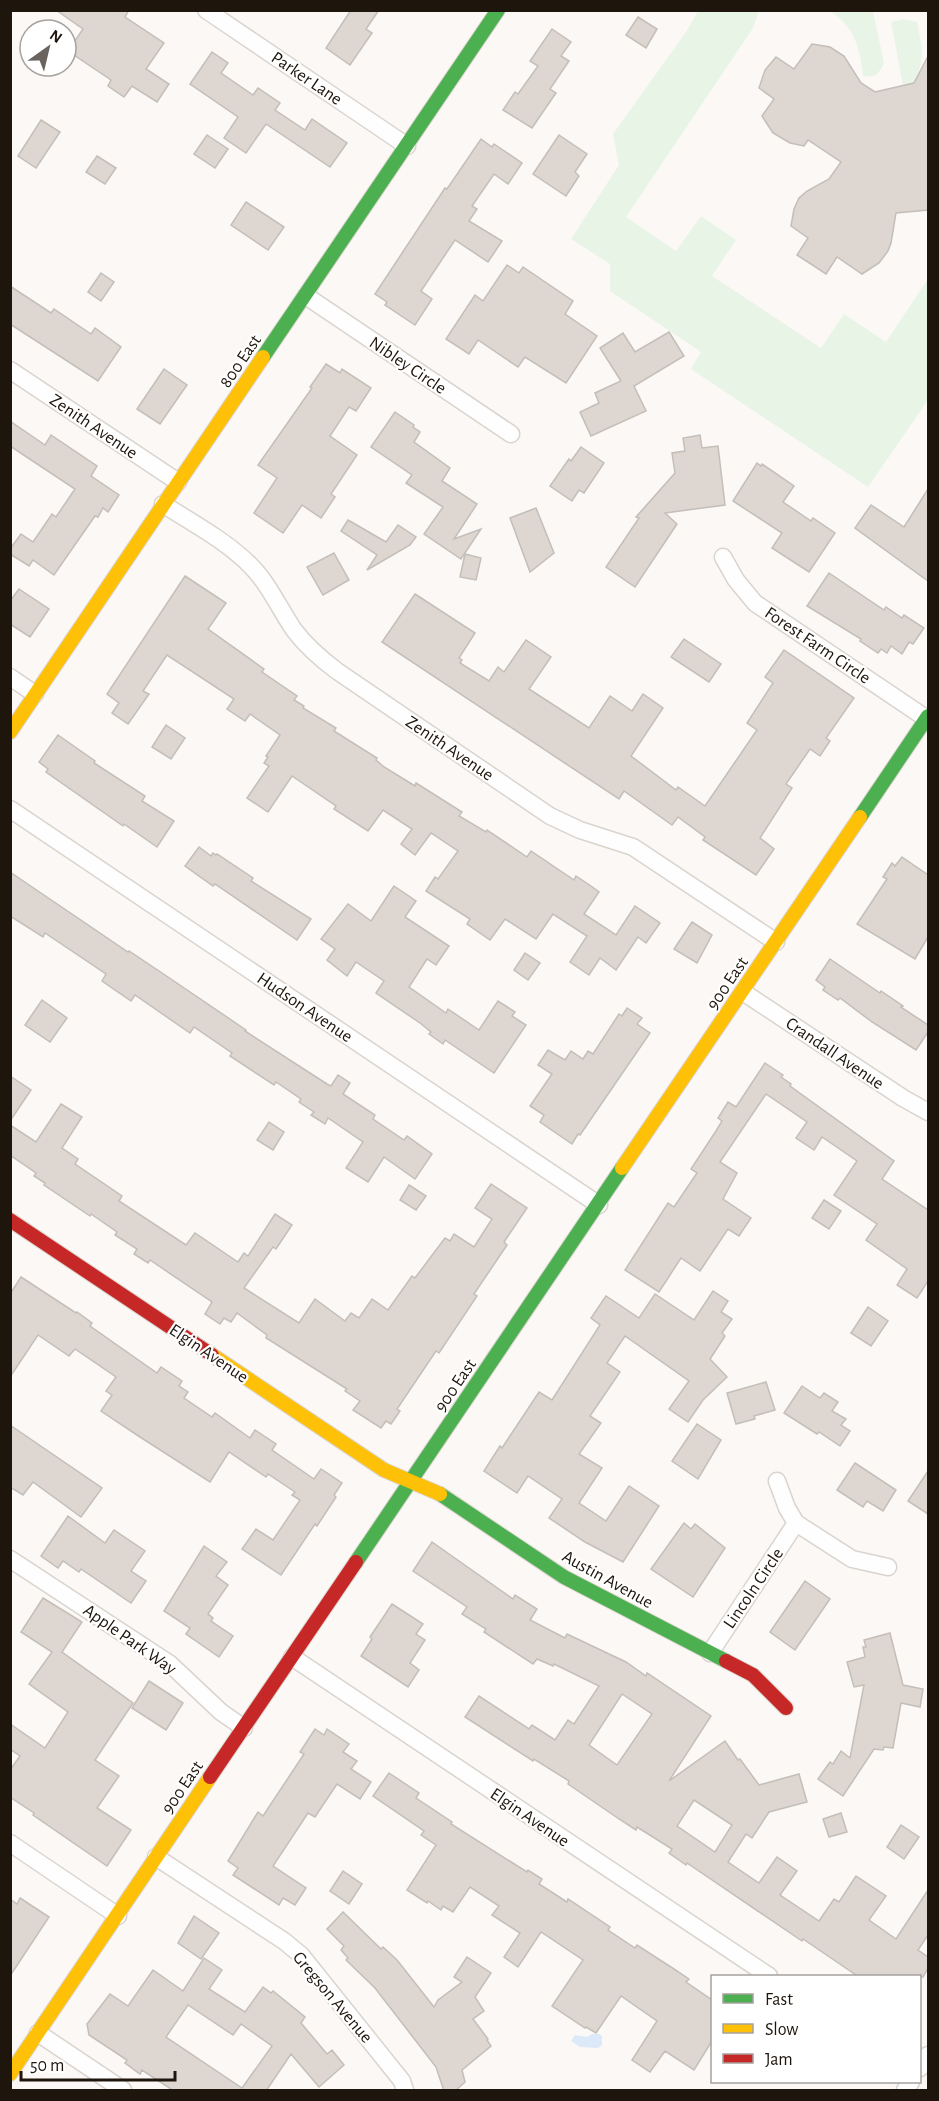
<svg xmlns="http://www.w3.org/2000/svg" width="939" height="2101" viewBox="0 0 939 2101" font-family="'Alegreya Sans',sans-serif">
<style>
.green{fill:#e8f5e6}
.water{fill:#dce9f9}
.building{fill:#ded6d0;stroke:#c4beb9;stroke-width:1.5;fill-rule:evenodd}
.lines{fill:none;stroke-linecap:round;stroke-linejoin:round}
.street-casing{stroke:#dad4ce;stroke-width:19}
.fast-casing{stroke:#dad4ce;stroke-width:16}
.slow-casing{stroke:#dad4ce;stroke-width:16}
.jam-casing{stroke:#dad4ce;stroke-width:16}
.street{stroke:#fefefe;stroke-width:16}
.fast{stroke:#4caf50;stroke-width:14}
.slow{stroke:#ffc107;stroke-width:14}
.jam{stroke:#c62828;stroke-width:14}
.labels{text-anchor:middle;stroke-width:4.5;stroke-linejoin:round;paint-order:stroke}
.street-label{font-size:18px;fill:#1e150d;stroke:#fff}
</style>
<rect width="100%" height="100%" fill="#fbf8f5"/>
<g class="green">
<path d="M698,11h61l-6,17 -127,189 50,34 25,-35 35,24 -24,36 109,72 23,-34 42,28 42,-63v121l-60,87 -177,-118 10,-17 -91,-61v-27l-39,-25 48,-74 -6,-31 73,-102z"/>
<path d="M830,11h43l11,52c-5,11 -9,15 -21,13 -3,-28 -8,-49 -33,-65z"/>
<path d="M903,19l14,3c5,25 9,38 -4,62l-10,1 -12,-63z"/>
</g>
<path class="water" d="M592,2034h7l3,2v9l-4,3 -18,-1 -9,-6 4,-6 12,2z"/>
<g class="building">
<path d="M56,10h73l-4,7 39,26 -18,26 23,15 -12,18 -25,-16 -8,11 -16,-11 3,-6 -43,-29 15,-22z"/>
<path d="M351,10h28l-13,19 6,4 -22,32 -24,-17z"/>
<path d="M638,17l19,12 -11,19 -20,-13z"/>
<path d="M552,29l19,13 -10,14 8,5 -19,28 6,4 -24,35 -29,-18 12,-18 3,2 20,-28 -8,-5z"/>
<path d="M812,44l18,3 14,9 17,27 14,9 39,-9 14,-27v154l-32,3 -5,30 -3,8 -9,12 -17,11 -25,-17 -11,17 -29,-19 11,-17 -17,-12 3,-17 5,-11 8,-7 22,-12 12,-17 -33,-22 -4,6 -14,-3 -17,-10 -11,-17 12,-17 -15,-11 6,-18 11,-13 18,12z"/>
<path d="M212,52l16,11 -7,10 32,22 5,-7 22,15 -5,7 30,20 7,-11 35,24 -17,24 -64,-43 -20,29 -22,-15 14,-21 -48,-33z"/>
<path d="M41,120l19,12 -24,36 -18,-12z"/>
<path d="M207,135l21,14 -13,19 -21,-14z"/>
<path d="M559,135l28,19 -12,18 4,4 -13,20 -33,-22z"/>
<path d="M481,139l11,8 2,-3 28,19 -14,21 -14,-10 -22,32 5,3 -8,12 33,20 -14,21 -33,-22 -34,51 11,8 -17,26 -30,-20 2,-3 -12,-8 70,-106 2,1z"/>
<path d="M97,156l19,12 -11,16 -19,-12z"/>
<path d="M246,202l38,25 -16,23 -37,-25z"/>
<path d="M507,265l12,8 4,-6 50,34 -8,13 32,22 -31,47 -41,-26 -7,10 -40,-27 -9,14 -23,-15 29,-44 8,6z"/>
<path d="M101,273l13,9 -13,19 -13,-9z"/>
<path d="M10,286l41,27 3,-4 37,25 4,-6 26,19 -23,34 -88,-57z"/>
<path d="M669,332l15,24 -50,30 12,25 -55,25 -11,-24 19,-9 -4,-10 26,-12 -21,-33 23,-15 12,19z"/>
<path d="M326,364l14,9 2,-4 29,19 -15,23 -7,-4 -19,29 27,19 -26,39 4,3 -14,21 -19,-13 -19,28 -29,-20 23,-35 -19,-13 54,-77 -2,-1z"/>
<path d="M164,369l23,16 -27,39 -23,-15z"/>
<path d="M395,412l19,13 -1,2 7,5 -6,10 36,26 -8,13 35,23 -23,35 27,-10 -20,30 -37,-25 19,-27 -37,-24 6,-8 -41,-28z"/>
<path d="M10,421l35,24 6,-10 46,31 -6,10 28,19 -11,17 -5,-4 -5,9 -3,-1 -41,59 -21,-15 -4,6 -19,-12v-5l11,-15 12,8 19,-28 4,3 19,-28 -65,-43z"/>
<path d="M700,435l2,13 16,-2 7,59 -60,8 12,11 -42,63 -29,-20 33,-49 -3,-1 39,-44 -3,-20 13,-2 -2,-13z"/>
<path d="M581,447l23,16 -20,30 -5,-3 -7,11 -22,-15 19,-27 2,2z"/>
<path d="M757,463l4,3 1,-2 32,22 -11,16 28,19 2,-3 22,15 -26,39 -37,-24 10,-15 -49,-32z"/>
<path d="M928,489v92l-73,-53 16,-23 33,22z"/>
<path d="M536,508l18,45 -24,19 -20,-54z"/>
<path d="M348,520l38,22 12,-17 18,12 -6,8 -43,25 10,-15 -36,-24z"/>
<path d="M334,553l15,27 -26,15 -16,-28z"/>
<path d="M465,554l16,4 -5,22 -16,-3z"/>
<path d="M829,573l55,37 2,-3 16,11 2,-3 20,13 -11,16 -4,-2 -7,12 -11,-8 -4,7 -6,-4 -3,4 -18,-12 1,-2 -54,-33z"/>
<path d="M185,576l41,27 -18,26 56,40 -2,3 35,24 -3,4 10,6 -1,2 33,20 -2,3 43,27 -1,2 8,7 31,19 1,-3 46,29 -3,4 27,16 1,-2 40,27 4,-6 43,29 2,-4 15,10 8,6 -15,22 32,21 19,-29 25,17 -14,20 -8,-6 -22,33 -16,-12 -11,17 -19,-13 17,-26 -34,-22 -17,25 -31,-20 -15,21 -23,-16 3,-5 -44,-28 9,-14 3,2 20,-28 -27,-18 -16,22 -14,-11 11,-15 -29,-19 -15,21 -34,-22 2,-3 -44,-30 -24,36 -21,-14 22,-32 -5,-3 4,-6 -2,-1 14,-21 -30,-21 -5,7 -18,-12 7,-10 -67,-44 -24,36 6,3 -21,30 -16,-11 7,-10 -12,-9z"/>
<path d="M19,589l30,20 -19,28 -20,-13v-23z"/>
<path d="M415,594l60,39 -16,25 3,2 -2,3 29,18 9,-14 6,5 22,-32 25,17 -22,32 60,39 21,-32 22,15 11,-17 20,14 -32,48 45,34 2,-3 27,19 52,-76 -10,-7 26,-40 -8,-6 19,-27 70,48 -28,40 4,3 -10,15 -10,-7 -24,35 6,4 -32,50 14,11 -18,26 -53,-35 2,-3 -27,-20 -6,8 -48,-34 -5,8 -237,-157z"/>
<path d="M684,639l37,25 -12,18 -38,-25z"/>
<path d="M166,725l19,13 -14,21 -19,-12z"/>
<path d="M58,735l37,26 -1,2 51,33 -3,5 32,20 -17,26 -33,-23 -1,2 -77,-54 2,-3 -9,-7z"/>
<path d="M199,847l12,9 2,-3 3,2 1,-1 36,24 -2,3 60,38 -14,21 -82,-56 -2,2 -28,-20z"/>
<path d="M902,857l26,18v62l-13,22 -58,-35 30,-45 -4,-2 9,-14 3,3z"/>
<path d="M10,872l118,80 1,-1 39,26 78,53 -1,1 82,53 4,2 7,-11 12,8 -7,11 32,21 -2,4 31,21 3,-4 25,18 -17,25 -31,-22 -16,25 -22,-14 17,-26 -35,-24 -3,6 -14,-9 3,-3 -15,-10 2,-3 -25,-17 -2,3 -44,-29 2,-3 -38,-26 -4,6 -55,-38 -4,6 -29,-20 4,-7 -61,-41 -2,4 -33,-21z"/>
<path d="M394,886l22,15 -11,16 44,29 -13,19 -9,-6 -18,28 37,26 2,-4 31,21 19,-29 17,11 -3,4 14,9 -32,48 -49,-33 -2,4 -14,-10 2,-2 -11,-9 -44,-30 8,-12 -28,-19 -9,14 -20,-16 8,-11 -14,-10 27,-35 23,17z"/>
<path d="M692,922l20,13 -15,28 -23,-14z"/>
<path d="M525,953l15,10 -12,17 -14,-10z"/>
<path d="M830,959l50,34 1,-2 22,15 -2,1 27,18v7l-12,18 -44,-28 -32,-24 -2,2 -15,-10 2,-3 -9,-7z"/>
<path d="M42,1000l25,18 -17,24 -25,-17z"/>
<path d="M627,1008l15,10 -5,6 13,9 -70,102 -2,-1 -6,10 -32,-22 4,-7 -14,-9 22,-32 -14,-9 10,-15 17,10 6,-9 12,8 5,-8 5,3 26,-40 3,2z"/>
<path d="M765,1063l18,12 -2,2 10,7 -1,2 104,75 -12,18 46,31v71l-11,17 -20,-13 10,-16 -41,-29 11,-16 -43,-29 23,-34 -35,-24 -8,13 -18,-12 11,-16 -41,-28 -46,68 17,11 -14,26 28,19 -12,18 -11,-7 -28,42 -19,-13 -22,34 -34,-22 43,-67 6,4 23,-34 -6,-4 25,-38 6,-10 -4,-3 10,-16 8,5z"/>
<path d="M10,1076l21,14 -21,31z"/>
<path d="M61,1104l21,13 -20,31 16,11 -3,5 47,32 -3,5 67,44 9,-12 43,29 6,-9 4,3 27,-42 17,11 -16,24 -3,-2 -29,41 55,35 16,-24 30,22 6,-8 8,5 13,-19 16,11 24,-34 3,2 30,-40 5,3 4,-7 20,13 18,-28 -17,-11 16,-24 36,24 -23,34 3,3 -33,49 3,2 -38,57 -3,-2 -39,58 3,2 -9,13 -5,-3 -5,7 -28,-18 7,-9 -15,-10 2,-2 -81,-51 1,-3 -30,-22 -6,9 -7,-4 -4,6 -15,-10 7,-12 -62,-42 -2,3 -14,-9 3,-5 -22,-14 2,-3 -26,-18 -1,2 -46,-31 1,-2 -11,-7 2,-3 -26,-18v-30l26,17z"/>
<path d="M269,1122l15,10 -11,18 -16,-10z"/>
<path d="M409,1185l17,11 -10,14 -16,-10z"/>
<path d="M824,1200l17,11 -12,18 -17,-11z"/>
<path d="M21,1277l55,36 1,-1 15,11 -2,3 67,47 4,-6 21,14 -3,5 9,6 -4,6 28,19 3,-4 35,25 5,-8 21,14 -4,6 42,29 7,-10 21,14 -8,12 2,2 -19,29 -2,-2 -34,51 -39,-26 14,-20 17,11 27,-40 -8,-5 3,-3 -27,-18 -2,3 -37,-25 -19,30 -70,-45 -39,-26 11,-16 -6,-4 10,-14 -41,-28 -6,7 -31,-21 -28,42v-83z"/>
<path d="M713,1291l15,10 -7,11 11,7 -10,14 3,3 -15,23 17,18 -24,23 -15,22 -19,-13 20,-28 -64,-45 -18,27 13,9 -30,44 11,7 -22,31 23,14 -23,35 27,18 23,-35 30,20 -36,56 -38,-20 -36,-24 13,-19 -34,-23 -11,17 -33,-22 16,-25 2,2 37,-56 13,8 48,-75 -9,-7 15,-22 33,22 16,-24 39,26z"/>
<path d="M868,1307l20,14 -17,25 -20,-13z"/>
<path d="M766,1382l9,28 -21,6 1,3 -19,5 -9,-31z"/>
<path d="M802,1386l18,12 4,-5 14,9 -6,9 14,8 -5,6 9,6 -10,15 -21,-14 -2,2 -33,-21z"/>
<path d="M697,1424l24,16 -23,39 -26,-18z"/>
<path d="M10,1425l92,63 -21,29 -48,-35 -10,13 -13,-8z"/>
<path d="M855,1463l41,27 -13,21 -16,-10 -4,6 -26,-17z"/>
<path d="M928,1471v43l-20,-13z"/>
<path d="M68,1516l37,27 9,-13 31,21 -14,20 15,10 -15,22 -50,-34 -2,3 -16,-11 -5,7 -17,-12z"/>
<path d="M684,1523l7,6 4,-5 30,24 -32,49 -42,-28z"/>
<path d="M432,1542l81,57 2,-4 22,14 -7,11 35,18 2,-4 59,28 20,14 1,-3 64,43 -42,65 56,-40 13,19 2,-1 19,26 40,-11 8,28 -38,10 -17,26 -6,-4 -18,28 31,21 18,-26 20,14 -17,24 39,26 15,-22 5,3 17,-26 30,20 -17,24 27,19 32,-49v45l-10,15 10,7v11l-5,9h-64l-56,-38 -1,2 -115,-78 -1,2 -17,-12 3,-4 -35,-22 -1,3 -17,-11 -51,-35 1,-3 -35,-22 -1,2 -68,-44 14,-21 50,33 3,-4 23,15 13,-20 6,4 25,-38 -45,-22 -1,2 -16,-7 -4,5 -49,-32 2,-3 -24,-15 5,-7 -54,-36zM622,1694l30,20 -35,51 -28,-20zM694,1800l38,25 -17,27 -38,-26z"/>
<path d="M204,1546l23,16 -11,14 12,9 -20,29 5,4 -2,3 22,15 -14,21 -33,-23 4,-6 -26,-17z"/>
<path d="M805,1581l25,18 -35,51 -25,-18z"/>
<path d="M43,1598l39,24 -20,30 71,51 -38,57 24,16 -22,32 34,22 -24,36 -74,-51 1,-2 -24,-16v-27l10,-14 -10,-7v-25l35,24 23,-36 -39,-28 23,-32 -31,-20z"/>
<path d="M392,1604l31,20 -7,10 9,6 -15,23 9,7 -11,17 -47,-31 11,-17 -2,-2z"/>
<path d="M890,1633l13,52 20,4 -3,18 -19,-4 -8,45 -9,-1 -1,3 -9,-1 -31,47 -25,-17 12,-17 3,2 8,-13 9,7 14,-73 -10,2 -7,-25 18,-5 -2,-10h3l-2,-7z"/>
<path d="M149,1681l34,22 -17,27 -34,-22z"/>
<path d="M315,1729l9,6 3,-6 22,15 -6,8 14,9 -6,8 20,13 -11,17 -23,-15 -22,33 -7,-4 -35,53 33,22 -11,17 -12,-7 -4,7 -46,-30 5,-7 -10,-7 30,-49 5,4 41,-62 -4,-2z"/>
<path d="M389,1773l30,20 -3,5 36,24 -1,2 76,48 1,-2 14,9 -3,5 28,18 1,-3 42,28 -2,3 27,18 2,-3 37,24 15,10 -3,3 26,18v41l-18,29 -29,-19 -15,21 -18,-12 25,-39 -36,-25 -25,37 -10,-6 -1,1 -33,-22 31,-46 -42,-28 -23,35 -14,-10 16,-24 -28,-18 7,-9 -29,-19 -17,25 -10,-6 -2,4 -13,-9 -1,2 -20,-13 29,-45 -15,-10 3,-4 -51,-35z"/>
<path d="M841,1813l6,19 -18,5 -6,-18z"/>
<path d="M901,1825l18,12 -15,22 -17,-12z"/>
<path d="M343,1871l19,13 -13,20 -19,-13z"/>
<path d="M20,1898l29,19 -39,59v-77l7,5z"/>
<path d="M343,1912l38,37 2,-2 14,13 37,47 4,-7 24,-18 -8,-5 13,-20 24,16 -16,24 9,14 -11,8 15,20 -1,1 4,6 -29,24 3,12 -10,9h-11l-8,-24 -61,-79 -29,-28 2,-2 -7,-8 3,-4 -17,-17z"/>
<path d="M194,1916l25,17 -18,26 -23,-16z"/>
<path d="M204,1958l18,12 -13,19 36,23 18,-25 8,6 2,-2 32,26 -4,6 26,31 5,-4 12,15 -25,22 -28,-33 -25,37h-92l-32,-21 -2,4 -15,-11 2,-3 -38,-25 -2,-11 23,-30 18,12 25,-36 30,21zM188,2005l45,30 8,-11 31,22 -30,42 -76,-51z"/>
</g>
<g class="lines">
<g class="street-casing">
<g id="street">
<path d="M206,10l201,136"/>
<path d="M306,296l205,138"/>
<path d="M10,370l168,112"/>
<path d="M163,504c29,19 62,36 87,61 19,19 29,43 44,65 12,16 27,29 43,41l213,145 30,14 53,17 143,95"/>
<path d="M723,557l13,23 19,23 172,116"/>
<path d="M10,677l25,17"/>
<path d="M10,809l589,396"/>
<path d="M743,992l160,106 25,14"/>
<path d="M777,1481l10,27 9,15 56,36 36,8"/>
<path d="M10,1559l160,105 51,48 23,16"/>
<path d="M710,1653l86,-130"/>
<path d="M292,1657l477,319"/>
<path d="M10,1843l108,73"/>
<path d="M156,1857l128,84 17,14 101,126 3,9"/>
<path d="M38,2033l85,57"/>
<path d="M920,2068l8,-13"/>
<path d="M905,2090l6,-8"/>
</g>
</g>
<g class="fast-casing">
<g id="fast">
<path d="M263,357l235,-347"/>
<path d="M860,817l68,-101"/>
<path d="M440,1494l124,83 162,84"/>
<path d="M356,1562l266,-394"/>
</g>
</g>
<g class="slow-casing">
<g id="slow">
<path d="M10,732l253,-375"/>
<path d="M622,1168l238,-351"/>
<path d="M212,1355l172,115 56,24"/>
<path d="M10,2074l200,-297"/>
</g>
</g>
<g class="jam-casing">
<g id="jam">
<path d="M10,1220l202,135"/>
<path d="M726,1661l27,14 33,33"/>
<path d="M210,1777l146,-215"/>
</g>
</g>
<use href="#street" class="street"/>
<use href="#fast" class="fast"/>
<use href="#slow" class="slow"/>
<use href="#jam" class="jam"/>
</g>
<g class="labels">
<g class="street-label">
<text transform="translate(307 78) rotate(34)" y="6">Parker Lane</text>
<text transform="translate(240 361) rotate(-56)" y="6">800 East</text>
<text transform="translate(408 365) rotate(34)" y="6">Nibley Circle</text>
<text transform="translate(94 426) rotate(34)" y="6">Zenith Avenue</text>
<text transform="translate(818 645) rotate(34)" y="6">Forest Farm Circle</text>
<text transform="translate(450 748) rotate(34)" y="6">Zenith Avenue</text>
<text transform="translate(727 983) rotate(-56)" y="6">900 East</text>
<text transform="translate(305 1007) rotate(34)" y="6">Hudson Avenue</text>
<text transform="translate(835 1053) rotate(34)" y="6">Crandall Avenue</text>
<text transform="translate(209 1353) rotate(34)" y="6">Elgin Avenue</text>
<text transform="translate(455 1385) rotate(-56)" y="6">900 East</text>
<text transform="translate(608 1579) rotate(29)" y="6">Austin Avenue</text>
<text transform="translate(753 1588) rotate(-56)" y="6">Lincoln Circle</text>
<text transform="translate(130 1639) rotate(35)" y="6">Apple Park Way</text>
<text transform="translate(182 1787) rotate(-56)" y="6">900 East</text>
<text transform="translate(530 1817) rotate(34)" y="6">Elgin Avenue</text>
<text transform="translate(333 1997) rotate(50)" y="6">Gregson Avenue</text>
</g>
</g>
<rect width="939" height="2101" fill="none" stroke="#1e150d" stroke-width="24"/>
<rect x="711" y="1975" width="210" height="108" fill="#ffffff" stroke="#a5a19e" stroke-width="1.5"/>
<rect x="723" y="1994" width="30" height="9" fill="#4caf50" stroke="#a5a19e" stroke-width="1.5"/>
<text x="765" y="2005" font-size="18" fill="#1e150d">Fast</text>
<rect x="723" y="2024" width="30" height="9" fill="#ffc107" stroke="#a5a19e" stroke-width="1.5"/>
<text x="765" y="2035" font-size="18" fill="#1e150d">Slow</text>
<rect x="723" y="2054" width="30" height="9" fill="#c62828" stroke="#a5a19e" stroke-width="1.5"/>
<text x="765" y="2065" font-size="18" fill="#1e150d">Jam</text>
<g transform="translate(48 48) rotate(34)"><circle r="28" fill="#ffffff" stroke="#a5a19e" stroke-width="1.5"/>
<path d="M0-4.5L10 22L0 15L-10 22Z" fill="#6b645e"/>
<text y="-9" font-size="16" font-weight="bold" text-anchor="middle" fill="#1e150d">N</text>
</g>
<path d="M21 2071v9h154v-9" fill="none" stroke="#1e150d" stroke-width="3"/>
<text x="30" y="2071" font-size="18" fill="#1e150d" stroke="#ffffff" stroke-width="4.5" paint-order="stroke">50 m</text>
</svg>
